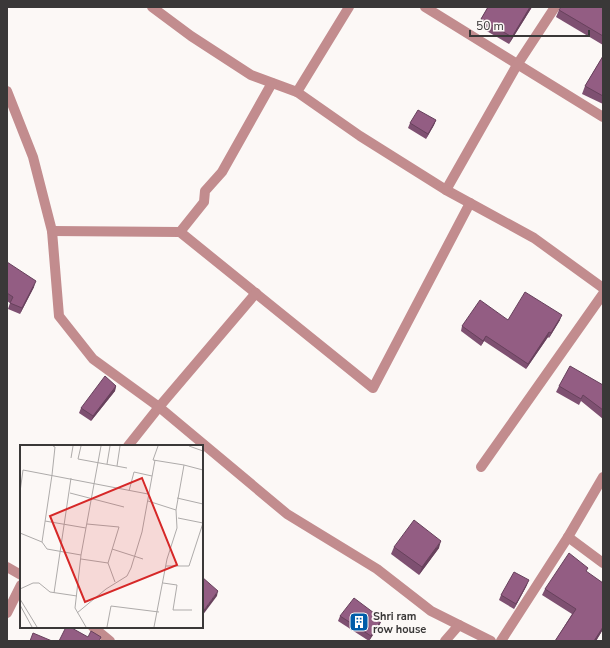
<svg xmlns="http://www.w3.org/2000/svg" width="610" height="648" viewBox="0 0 610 648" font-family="'Nunito Sans',sans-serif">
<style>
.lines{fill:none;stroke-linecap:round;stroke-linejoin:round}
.minor{stroke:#c28c8e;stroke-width:10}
.wall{fill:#7e5071}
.shaded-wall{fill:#67415c}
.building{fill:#935d83;stroke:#67415c}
.labels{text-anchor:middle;stroke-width:4;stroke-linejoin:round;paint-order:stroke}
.poi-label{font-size:11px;font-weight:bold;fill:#3a3838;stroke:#fcf8f6;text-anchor:start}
.inset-road{fill:none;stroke:#aeabaa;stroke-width:1}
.view{fill:#d62828;fill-opacity:0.15;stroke:#d62828;stroke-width:2}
.inset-edge{fill:none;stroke:#3a3838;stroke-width:2}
</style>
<rect width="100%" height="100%" fill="#fcf8f6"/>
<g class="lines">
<g class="minor">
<path d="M152,7l39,29 60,39 46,17"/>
<path d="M349,7l-52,85 63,44 86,54 88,48 69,50"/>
<path d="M425,7l178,110"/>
<path d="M7,91l26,66 19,74 7,85 34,43 66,48 128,107 90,55 54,42 60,30"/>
<path d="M446,190l71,-125 38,-58"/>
<path d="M52,231l128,1 193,156 97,-185"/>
<path d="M180,232l24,-30 1,-11 17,-19 50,-89"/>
<path d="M128,446l31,-39 97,-114"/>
<path d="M481,467l122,-173"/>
<path d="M568,537l35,26"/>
<path d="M7,567l14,8"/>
<path d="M7,613l14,-28"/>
<path d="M93,627l17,14"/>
<path d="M445,641l14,-16"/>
<path d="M501,641l67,-104 35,-60"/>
</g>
</g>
<g class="wall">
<path d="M488,7h44l-23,37 -31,-18 3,-7z"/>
<path d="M603,7v38l-47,-28 3,-7z"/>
<path d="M603,56v48l-21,-10 3,-8z"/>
<path d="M436,120l-2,5 -8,14 -18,-11 2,-5z"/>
<path d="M7,262l27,25 -14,27 -12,-5 2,-6 -3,-2z"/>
<path d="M508,320h52l-11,18 -1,-1 -22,32 -42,-28 -3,5 -20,-15 1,-5z"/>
<path d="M603,385v34l-22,-18 -2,4 -23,-13 3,-6z"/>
<path d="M116,386l-1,5 -24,30 -12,-8 2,-5z"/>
<path d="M394,547l45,1 -20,27 -28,-21z"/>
<path d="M586,572l17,11v49l-1,-1 -6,10h-41l17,-27 -30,-19 3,-6z"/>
<path d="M527,585l-13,24 -15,-9 2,-5z"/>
<path d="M340,616l42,3 -2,5 -11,17 -31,-20z"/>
</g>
<g class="shaded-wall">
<path d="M530,7h2l-23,37 3,-7z"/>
<path d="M436,120l-2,5 -8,14 2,-5z"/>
<path d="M36,281l-2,6 -14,27 2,-6z"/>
<path d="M562,315l-2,5 -11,18 2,-5z"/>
<path d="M549,332l-1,5 -22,32 2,-5z"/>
<path d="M486,336l-2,5 -3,5 2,-5z"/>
<path d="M116,386l-1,5 -24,30 2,-5z"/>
<path d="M441,541l-2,7 -20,27 3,-8z"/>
<path d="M529,580l-2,5 -13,24 2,-5z"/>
<path d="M218,591l-1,5 -15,20v-3z"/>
<path d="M382,619l-2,5 -11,17 2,-5z"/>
<path d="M603,627l-1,4 -6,10h-2z"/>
</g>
<g class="building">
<path d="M488,7h42l-18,30 -31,-18z"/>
<path d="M561,7h42v29l-44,-26z"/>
<path d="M603,56v40l-18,-10z"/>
<path d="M418,110l18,10 -8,14 -18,-11z"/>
<path d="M7,262l29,19 -14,27 -12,-5 3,-6 -6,-4z"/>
<path d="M525,292l37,23 -11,18 -2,-1 -21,32 -42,-28 -3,5 -21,-15 18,-26 28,20z"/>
<path d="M570,366l33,19v25l-20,-15 -2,4 -22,-13z"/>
<path d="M105,376l11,10 -23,30 -12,-8z"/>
<path d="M414,520l27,21 -19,26 -28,-20z"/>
<path d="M569,553l19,15 -2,3 17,12v44l-9,14h-39l21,-32 -31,-20z"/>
<path d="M514,572l15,8 -13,24 -15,-9z"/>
<path d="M202,577l16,14 -16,22z"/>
<path d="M354,598l28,21 -11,17 -31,-20z"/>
<path d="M66,627h4l18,10 3,-6 10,6 -2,4h-40z"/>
<path d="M33,633l19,8h-22z"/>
</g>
<defs>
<g id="building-square" transform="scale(1)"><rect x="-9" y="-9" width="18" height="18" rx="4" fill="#005ca9" stroke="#fcf8f6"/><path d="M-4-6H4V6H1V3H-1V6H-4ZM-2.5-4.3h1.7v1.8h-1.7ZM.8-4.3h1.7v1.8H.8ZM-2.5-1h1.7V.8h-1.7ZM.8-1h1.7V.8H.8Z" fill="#fff"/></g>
</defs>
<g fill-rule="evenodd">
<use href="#building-square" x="359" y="622"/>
</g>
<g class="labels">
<g class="poi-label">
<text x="373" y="620">Shri ram<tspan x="373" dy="13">row house</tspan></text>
</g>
</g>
<g transform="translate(20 445)">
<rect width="183" height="183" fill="#fcf8f6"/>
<path class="inset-road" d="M61,1l-3,13 49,9M169,1l14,5M51,13l2,-12M87,19l3,-18M164,20l19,5M97,21l3,-20M109,46l5,-19 18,4M0,47l3,-22 125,24M50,48l54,14M157,53l26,6M128,56l28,9M158,73l25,5M25,76l41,7M67,79l32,3 -11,36 7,19M0,88l22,9 5,7 34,6 20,-109M22,97l10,-67 3,-28 -2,-1M92,104l31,10M61,110l-6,53 11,19M61,114l27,4M146,121h23l14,-43M143,138l14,2 -4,25h19M0,144l13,-6h6l11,9 27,4M34,148l17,-115M0,154l17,28M0,160l12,22M57,168l29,-24 21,-13 4,-8 11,-36 13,-72M87,182l4,-21 48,6M134,182l13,-68 10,-31 -1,-18 8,-45 -31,-5 5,-14"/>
<path class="view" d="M122,33l35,87 -92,37 -35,-86z"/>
<rect width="183" height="183" class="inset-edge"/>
</g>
<rect width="610" height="648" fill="none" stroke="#3a3838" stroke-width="16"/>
<path d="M470 30v6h119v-6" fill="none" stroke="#3a3838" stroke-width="2"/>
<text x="476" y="30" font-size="12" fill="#3a3838" stroke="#fcf8f6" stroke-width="3" paint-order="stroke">50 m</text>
</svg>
